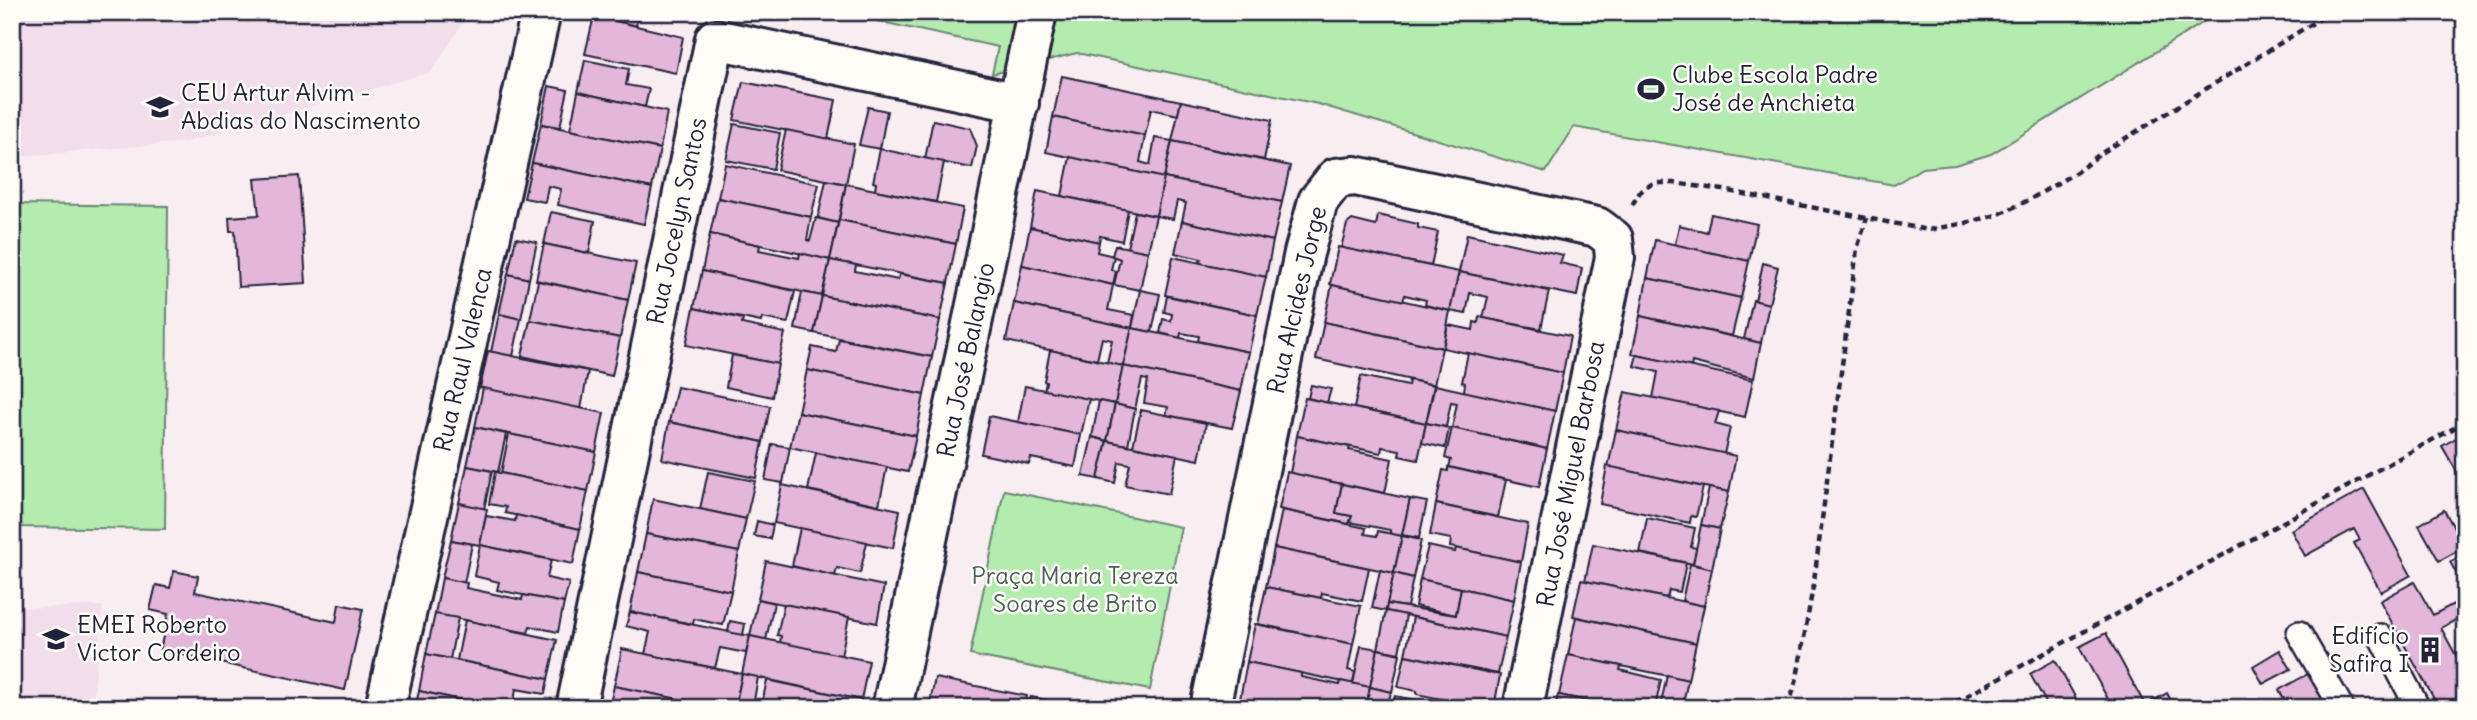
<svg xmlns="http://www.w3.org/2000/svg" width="2477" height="720" viewBox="0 0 2477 720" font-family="Delius,sans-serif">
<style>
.built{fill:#f2ddea}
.green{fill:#b4ebae;stroke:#6b8674;stroke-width:2}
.building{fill:#e3b6da;stroke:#22223b;stroke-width:2}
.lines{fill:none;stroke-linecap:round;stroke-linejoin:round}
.lane-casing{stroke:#22223b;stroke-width:28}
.street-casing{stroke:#22223b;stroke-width:44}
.path{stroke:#22223b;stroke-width:4.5;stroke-dasharray:7 5;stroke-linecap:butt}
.lane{stroke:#fdfcf7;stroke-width:23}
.street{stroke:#fdfcf7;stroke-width:38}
.labels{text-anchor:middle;stroke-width:5;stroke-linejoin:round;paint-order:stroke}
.poi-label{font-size:24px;fill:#22223b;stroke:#fdfcf7;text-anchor:start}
.street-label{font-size:24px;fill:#22223b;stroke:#fdfcf7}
.park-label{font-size:24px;fill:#4e5e5e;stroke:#fdfcf7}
</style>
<rect width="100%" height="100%" fill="#f8eef1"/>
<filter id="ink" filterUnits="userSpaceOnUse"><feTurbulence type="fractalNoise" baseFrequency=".0143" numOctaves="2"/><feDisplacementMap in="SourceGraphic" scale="14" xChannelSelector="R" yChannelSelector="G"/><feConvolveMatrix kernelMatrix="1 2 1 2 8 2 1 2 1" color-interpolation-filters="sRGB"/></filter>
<g filter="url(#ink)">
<g class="built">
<path d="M12,12h458l-39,60 -245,70 -174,15z"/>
<path d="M103,606l-11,102h-80v-100z"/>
</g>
<g class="green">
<path d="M835,12h1385l-229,142 -36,11 -33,3 -28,17 -320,-58 -28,45 -228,-68 -241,-51 -85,21 6,-27z"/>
<path d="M12,204l156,2 -3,323 -153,-2z"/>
<path d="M1004,490l177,37 -31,163 -180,-35z"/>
</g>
<g class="building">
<path d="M595,12h44l-3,14 -42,-10z"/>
<path d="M594,16l89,21 -7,36 -91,-19z"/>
<path d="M585,60l44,9 -3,16 23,4 -4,18 -67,-15z"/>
<path d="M1062,76l119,25 -3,14 -27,-6 -6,27 -92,-19z"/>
<path d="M743,82l93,18 -8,39 -94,-19z"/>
<path d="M549,86l19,4 -8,37 -19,-3z"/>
<path d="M578,92l89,20 -7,37 -90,-19z"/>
<path d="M1181,101l91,19 -8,40 -92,-19z"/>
<path d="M868,107l19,4 -7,38 -21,-4z"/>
<path d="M1053,117l92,19 -5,26 10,3 5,-27 17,3 -8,37 -118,-26z"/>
<path d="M933,120l37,8 7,18 -5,22 -47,-9z"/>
<path d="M541,124l119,25 -8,39 -120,-25z"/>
<path d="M734,124l46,9 -7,36 -47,-9z"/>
<path d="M786,130l68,14 -8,40 -69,-14z"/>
<path d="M1172,141l118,25 -8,36 -118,-24z"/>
<path d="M880,149l64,13 -8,40 -61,-12 1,-7 -3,-1z"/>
<path d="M1070,157l94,21 -8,38 -94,-20z"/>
<path d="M532,163l120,25 -8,36 -86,-19 3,-16 -13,-3 -3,16 -21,-4z"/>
<path d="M725,164l94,20 -8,33 -93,-19z"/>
<path d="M299,176l7,107 -68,4 -3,-56h-5l-1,-14 30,-2 -4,-36z"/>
<path d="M1164,178l118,24 -9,39 -91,-20 4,-18 -9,-2 -4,18 -17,-3z"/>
<path d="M826,180l20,4 -8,39 -20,-5z"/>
<path d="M846,184l117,24 -7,36 -117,-24z"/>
<path d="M1037,191l91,19 -6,31 -22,-5 -1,6 -69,-15z"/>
<path d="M718,198l93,19 -4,23 3,1 6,-23 22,5 -8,37 -120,-26z"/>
<path d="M551,212l44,9 -6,32 -45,-9z"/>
<path d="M1135,212l21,4 -8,36 -21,-4z"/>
<path d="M1711,214l46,10 -8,37 -74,-16 4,-20 28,7z"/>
<path d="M1378,215l40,9v4l20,4 -7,34 -90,-18 6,-24 5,-4 24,6z"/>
<path d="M839,220l117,24 -8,39 -118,-23z"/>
<path d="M1182,221l91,20 -7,36 -67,-14 2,-4 -26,-6z"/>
<path d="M1030,227l69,15 -2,10 17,4 -3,14 5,1 -3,14 -91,-20z"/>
<path d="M710,234l50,11 -1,5 40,8 1,-5 30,7 -8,36 -120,-25z"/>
<path d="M1467,234l96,21 -3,8 22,5 -5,28 -118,-24z"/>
<path d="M516,238l21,4 -8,37 -21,-5z"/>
<path d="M1655,240l94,21 -8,37 -94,-20z"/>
<path d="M544,244l92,19 -8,37 -92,-20z"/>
<path d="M1115,245l33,7 -8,38 -26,-5 6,-26 -8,-3z"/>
<path d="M1338,247l121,25 -9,39 -25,-6 1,-5 -21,-5 -2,6 -71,-16 -2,-1z"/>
<path d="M1173,257l93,20 -9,38 -92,-20z"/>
<path d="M830,260l26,5 -1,6 43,9 1,-6 49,9 -8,37 -118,-24z"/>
<path d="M1763,263l15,4 -9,37 -14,-3z"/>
<path d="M1022,265l91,20 -5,25 26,5 -2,13 -118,-25z"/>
<path d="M702,271l93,20 -7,32 -26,-5 -1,4 -67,-14z"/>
<path d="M1459,272l90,19 -8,38 -58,-11 5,-21 -18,-4 -4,21 -16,-3z"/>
<path d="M508,274l21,5 -8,40 -22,-5z"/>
<path d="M1647,278l94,20 -9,38 -92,-20z"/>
<path d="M538,281l90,19 -8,38 -90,-18z"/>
<path d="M1332,285l118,26 -7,37 -119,-26z"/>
<path d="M1140,290l20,4 -8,38 -20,-4z"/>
<path d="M802,292l20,4 -8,37 -19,-4z"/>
<path d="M822,296l118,24 -8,37 -118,-24z"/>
<path d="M1167,296l90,19 -8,37 -51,-11 1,-5 -18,-3 -1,5 -20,-5 3,-14 8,2 1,-7 -8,-2z"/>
<path d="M1753,300l16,4 -8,39 -17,-4z"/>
<path d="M1014,303l118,25 -9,38 -16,-3 5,-23 -10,-2 -5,22 -91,-19z"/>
<path d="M694,308l49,11 -1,5 43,9 -7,31 -92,-19z"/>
<path d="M499,314l22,5 -8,37 -22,-4z"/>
<path d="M1640,316l121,27 -7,35 -62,-16 -1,5 -59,-13z"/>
<path d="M1479,317l91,19 -7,37 -120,-25 5,-23 25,5 1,-8 4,1z"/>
<path d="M530,320l90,18 -8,38 -90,-20z"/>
<path d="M1324,322l118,26 -8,37 -118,-26z"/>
<path d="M1132,328l117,24 -8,39 -118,-25z"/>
<path d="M839,339l93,18 -8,38 -117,-25 5,-23 24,5z"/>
<path d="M1050,350l73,16 -8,38 -71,-13 2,-9 -2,-1z"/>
<path d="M488,351l100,20 -7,38 -101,-21z"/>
<path d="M1468,353l95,20 -8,38 -91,-19 1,-9 -3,-1z"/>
<path d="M732,355l46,9 -6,33 -46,-10z"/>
<path d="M1637,355l116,25 -8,37 -92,-19 5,-26 -24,-6z"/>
<path d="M1123,366l118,25 -9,37 -66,-13 2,-8 -24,-4 4,-23 -6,-1 -7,30 -20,-5z"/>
<path d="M807,370l117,25 -8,41 -118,-24z"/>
<path d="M1361,376l47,10 1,-6 25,5 -8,38 -72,-15z"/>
<path d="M1311,385l20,4 -4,14 -19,-5z"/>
<path d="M1435,385l120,26 -8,38 -95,-21 5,-25 -6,-1 -5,25 -20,-4z"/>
<path d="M1025,386l64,13 -8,36 -63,-13z"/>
<path d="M677,387l93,19 -7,36 -94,-20z"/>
<path d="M483,388l121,25 -8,39 -121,-25z"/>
<path d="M1625,392l94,19 -4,13 15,4 -6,26 -108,-24z"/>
<path d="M1305,398l121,25 -8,37 -19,-4 1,-6 -18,-3 -1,6 -84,-17z"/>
<path d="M1099,401l16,3 -8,37 -15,-4z"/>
<path d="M1115,404l20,5 -7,36 -21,-4z"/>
<path d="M1141,410l65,13 -7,37 -66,-14z"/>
<path d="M798,412l118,24 -8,36 -118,-25z"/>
<path d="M989,416l92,19 -6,32 -44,-9 -2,6 -48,-10z"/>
<path d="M669,422l94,20 -7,36 -94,-19z"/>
<path d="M1426,423l23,5 -4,20 -23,-5z"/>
<path d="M475,427l31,7 -8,38 -31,-6z"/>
<path d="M1452,428l95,21 -8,38 -90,-20 2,-7 -6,-2z"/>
<path d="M1616,430l120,26 -7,36 -121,-25z"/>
<path d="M2465,433v53l-23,-40z"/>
<path d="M509,434l87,18 -8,39 -87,-18z"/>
<path d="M1297,436l53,11 -1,3 43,9 -7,34 -95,-20z"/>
<path d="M1092,437l15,4 -9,38 -15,-3z"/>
<path d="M1107,441l70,14 -8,39 -44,-9 5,-21 -11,-2 -4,21 -17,-4z"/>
<path d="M772,444l18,3 -7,36 -18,-3z"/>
<path d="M816,453l71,14 -8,38 -71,-15z"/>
<path d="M467,466l25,5 -8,38 -25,-6z"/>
<path d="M1607,466l96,21 -7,30 -5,-1 -1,7 -90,-19z"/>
<path d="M1448,467l58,13 -8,37 -62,-13 7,-34 5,1z"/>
<path d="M495,472l93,19 -8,38 -75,-16 1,-6 -17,-3z"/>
<path d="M708,472l47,9 -9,38 -46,-10z"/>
<path d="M1287,472l55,12 -6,29 16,3 -3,8 -70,-15z"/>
<path d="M1342,484l68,15 -8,37 -12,-2v-4l-40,-8 2,-6 -16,-3z"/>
<path d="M782,485l118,25 -7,38 -119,-25z"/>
<path d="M1709,488l20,4 -9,37 -19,-4z"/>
<path d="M2364,489l47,86 -30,17 -27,-49 6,-3 -6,-11 -49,27 -14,-26z"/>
<path d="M653,499l93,20 -7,33 -93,-18z"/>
<path d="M1410,499l17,3 -8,36 -17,-3z"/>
<path d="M459,503l28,6 -7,36 -29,-5z"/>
<path d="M1436,504l92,20 -7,38 -71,-15 1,-8 -21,-4z"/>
<path d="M1282,510l84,18 -1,6 12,2 1,-5 24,5 -8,37 -120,-25z"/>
<path d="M2444,510l21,37 -26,14 -20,-36z"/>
<path d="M516,515l64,14 -7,35 -93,-19 6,-29 29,5z"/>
<path d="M1647,518l48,10 -4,19 6,1 -4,16 -53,-11z"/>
<path d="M757,521l16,4 -3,14 -16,-3z"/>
<path d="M1701,525l19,4 -8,40 -19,-5z"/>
<path d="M800,528l67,14 -7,31 -23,-5 -2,8 -43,-10z"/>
<path d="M646,534l93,18 -8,39 -93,-19z"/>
<path d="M1402,536l19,4 -8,38 -19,-5z"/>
<path d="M451,540l21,4 -8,39 -22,-5z"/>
<path d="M1593,544l93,19 -6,29 -11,-2 -2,8 -82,-17z"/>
<path d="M480,545l71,15 -4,18 22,5 -5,20 -67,-13 2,-8 -25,-6z"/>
<path d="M1428,546l27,6 1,-4 65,14 -7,38 -94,-21z"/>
<path d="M1274,548l95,20 -7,33 -40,-8 -1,5 -55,-11z"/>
<path d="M2465,554v35l-15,-27z"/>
<path d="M766,561l118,25 -7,37 -119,-24z"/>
<path d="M1690,564l22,5 -8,37 -22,-5z"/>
<path d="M1380,570l14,3 -8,38 -14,-3z"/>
<path d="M174,571l24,5 -3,16 141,30 3,-18 24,5 -18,81 -185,-40 8,-36 -18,-4 6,-25 14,3z"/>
<path d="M638,572l93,19 -8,34 -29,-6 -1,5 -63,-12z"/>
<path d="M1394,573l19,5 -6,29 -20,-3z"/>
<path d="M442,578l25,5 -1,5 56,12 1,-5 41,8 -6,29 -28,-6 -2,7 -93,-19z"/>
<path d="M1420,579l41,9 -5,27 -41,-9z"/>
<path d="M1581,580l123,26 -8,37 -123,-27z"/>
<path d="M2414,582l19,33 32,-17v17l-24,13 24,44v36h-26l-59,-107z"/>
<path d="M1266,587l95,19 -8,38 -95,-20z"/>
<path d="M1461,588l53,12 -8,37 -120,-26 1,-7 69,11z"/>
<path d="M758,599l16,4 -8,37 -16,-4z"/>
<path d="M784,604l65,13 -8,39 -61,-13 1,-7 -4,-1z"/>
<path d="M1386,611l20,4 -7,38 -21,-4z"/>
<path d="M630,612l120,24 -4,17 -26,-5 -5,20 -70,-14 5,-22 -24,-6z"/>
<path d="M435,614l23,4 -8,41 -24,-5z"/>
<path d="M1413,617l93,20 -8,37 -93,-19z"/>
<path d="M1576,617l120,26 -8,37 -120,-25z"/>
<path d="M465,620l92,20 -9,39 -91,-19z"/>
<path d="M730,621l15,3 -2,11 -15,-3z"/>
<path d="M1255,624l98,20 -5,26 7,2 -2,12 -106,-22z"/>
<path d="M2106,633l39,72 2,3h-34l-34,-61z"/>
<path d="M750,636l119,25 -8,39 -119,-26z"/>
<path d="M1361,646l17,3 -8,38 -17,-3z"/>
<path d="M622,649l120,25 -7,34h-13l-108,-22z"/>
<path d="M1378,649l22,5 -8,38 -22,-5z"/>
<path d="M2280,650l11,19 -28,15 -10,-18z"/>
<path d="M426,654l122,25 -3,15 -29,-5 -3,19h-15l-79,-17z"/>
<path d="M1405,655l95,20 -6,33h-27l-27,-6 1,-3 -24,-5v-3l-19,-4z"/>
<path d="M1568,655l53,11 -1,4 41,10 -6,28h-35l-61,-13z"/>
<path d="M2055,660l26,48h-32l-19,-34z"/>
<path d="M1247,662l54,11v4l39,8 1,-4 29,6 -4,21h-85l-41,-9z"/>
<path d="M2315,670l20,38h-46l-10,-18z"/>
<path d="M742,674l16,3 -4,24 -4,-1 -1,5 5,3h-19z"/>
<path d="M1667,675l21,5 -6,28h-22z"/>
<path d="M935,678l92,18 -3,12h-95z"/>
<path d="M767,680l94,20 -2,8h-98z"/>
<path d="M614,686l108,22h-113z"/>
<path d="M1370,687l21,5 -4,16h-21z"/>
<path d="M419,691l79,17h-83z"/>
<path d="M2167,693l8,15h-28l-2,-3z"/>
<path d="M1558,695h1l61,13h-65z"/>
<path d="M1395,696l47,9 1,-3 24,6h-75z"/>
<path d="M1031,697l22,4 -2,7h-22z"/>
<path d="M1242,700l39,8h-41z"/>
<path d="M1053,701l20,5v2h-22z"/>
</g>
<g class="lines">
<g class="lane-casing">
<g id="lane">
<path d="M2299,633l43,75"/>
<path d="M2380,636l38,72"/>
</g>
</g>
<g class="street-casing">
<g id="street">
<path d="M385,708l156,-696"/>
<path d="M576,708l139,-669 304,64"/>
<path d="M892,708l145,-696"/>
<path d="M1210,708l94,-455 14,-52 18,-23 19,-2 242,51 16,12 2,18 -92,451"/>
</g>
</g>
<g class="path">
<path d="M1632,205l8,-13 13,-9h21l49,7 205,40 38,-7 31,-8 32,-15 49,-29 22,-17 231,-142"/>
<path d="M1788,708l9,-30 17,-97 43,-332 10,-31"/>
<path d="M1945,708l520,-286"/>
</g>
<use href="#lane" class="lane"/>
<use href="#street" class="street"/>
</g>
</g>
<defs>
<g id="stadium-bare" transform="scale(2.1)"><path d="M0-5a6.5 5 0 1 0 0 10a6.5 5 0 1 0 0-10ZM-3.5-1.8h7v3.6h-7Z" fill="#22223b" stroke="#fdfcf7" stroke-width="2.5" paint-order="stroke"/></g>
<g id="school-bare" transform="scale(2.1)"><path d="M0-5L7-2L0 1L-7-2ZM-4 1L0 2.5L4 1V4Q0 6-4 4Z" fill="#22223b" stroke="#fdfcf7" stroke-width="2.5" paint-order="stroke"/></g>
<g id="building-bare" transform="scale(2.1)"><path d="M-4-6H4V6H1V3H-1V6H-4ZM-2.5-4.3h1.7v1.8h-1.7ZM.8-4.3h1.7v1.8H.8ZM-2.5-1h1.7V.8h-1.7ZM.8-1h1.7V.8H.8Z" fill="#22223b" stroke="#fdfcf7" stroke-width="2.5" paint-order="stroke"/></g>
</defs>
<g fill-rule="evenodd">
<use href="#stadium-bare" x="1651" y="89"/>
<use href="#school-bare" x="160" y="107"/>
<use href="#school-bare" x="56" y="639"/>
<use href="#building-bare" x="2430" y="650"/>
</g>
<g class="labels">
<g class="poi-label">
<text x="1672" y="83">Clube Escola Padre<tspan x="1672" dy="28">José de Anchieta</tspan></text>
<text x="181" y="101">CEU Artur Alvim -<tspan x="181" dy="28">Abdias do Nascimento</tspan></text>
<text x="77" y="633">EMEI Roberto<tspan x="77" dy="28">Victor Cordeiro</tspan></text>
<text x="2409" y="644" text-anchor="end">Edifício<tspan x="2409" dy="28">Safira I</tspan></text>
</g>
<g class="street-label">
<text transform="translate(677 221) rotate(-78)" y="8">Rua Jocelyn Santos</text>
<text transform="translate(1297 300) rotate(-77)" y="8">Rua Alcides Jorge</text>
<text transform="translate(463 360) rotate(-77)" y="8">Rua Raul Valenca</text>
<text transform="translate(966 360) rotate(-78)" y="8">Rua José Balangio</text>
<text transform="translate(1571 474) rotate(-79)" y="8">Rua José Miguel Barbosa</text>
</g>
<g class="park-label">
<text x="1075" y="584">Praça Maria Tereza<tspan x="1075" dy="28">Soares de Brito</tspan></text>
</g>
</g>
<rect width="2477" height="720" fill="none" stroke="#fdfcf7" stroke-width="42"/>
<rect x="21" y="21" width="2435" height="678" fill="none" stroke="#22223b" stroke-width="2.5" filter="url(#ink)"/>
</svg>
